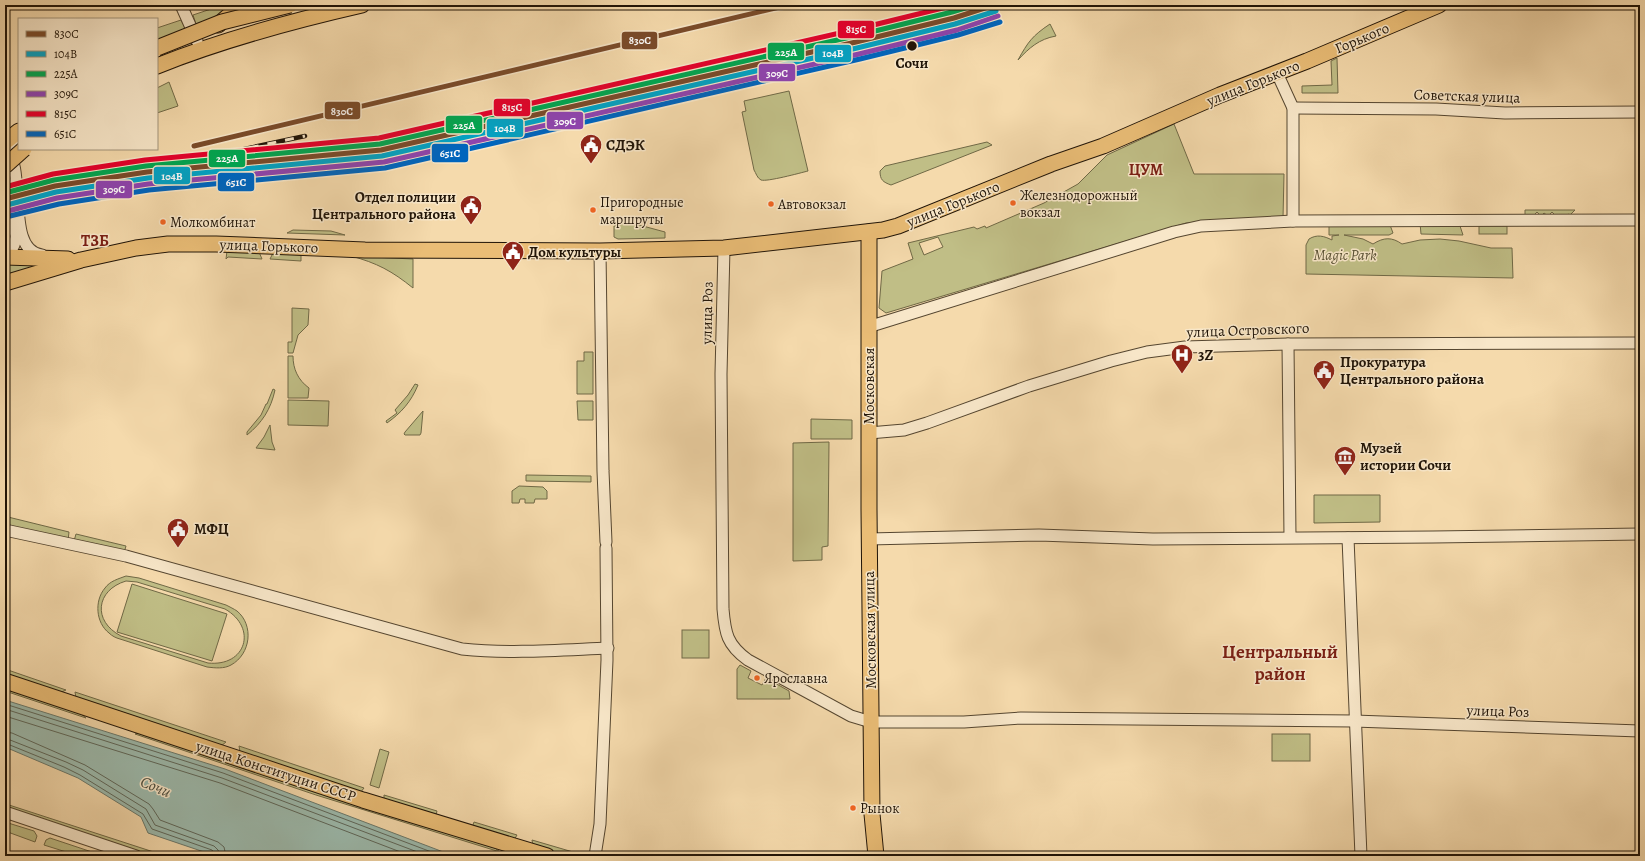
<svg xmlns="http://www.w3.org/2000/svg" width="1645" height="861" viewBox="0 0 1645 861" font-family="Alegreya,serif">
<style>
.green{fill:#c0be86;stroke:#706946;fill-rule:evenodd}
.water{fill:#9cbaad;stroke:#6a786b}
.lines{fill:none;stroke-linecap:round;stroke-linejoin:round}
.shore{stroke:#5e675a;stroke-width:1}
.minor-casing{stroke:#554630;stroke-width:13}
.major-casing{stroke:#201407;stroke-width:17}
.minor{stroke:#f8e7c9;stroke-width:11}
.major{stroke:#eabd76;stroke-width:15}
.rail-casing{stroke:#201407;stroke-width:4.5}
.rail{stroke:#f8e7c9;stroke-width:3;stroke-dasharray:9;stroke-linecap:butt}
.major-bridge-casing{stroke:#201407;stroke-width:17;stroke-linecap:butt}
.major-bridge{stroke:#eabd76;stroke-width:15}
.rail-1-casing{stroke:#f8e7c9;stroke-width:8}
.rail-2-casing{stroke:#f8e7c9;stroke-width:8}
.rail-3-casing{stroke:#f8e7c9;stroke-width:8}
.rail-4-casing{stroke:#f8e7c9;stroke-width:8}
.rail-5-casing{stroke:#f8e7c9;stroke-width:8}
.rail-6-casing{stroke:#f8e7c9;stroke-width:8}
.rail-1{stroke:#7a4b2a;stroke-width:5}
.rail-2{stroke:#02a2c4;stroke-width:5}
.rail-3{stroke:#00a651;stroke-width:5}
.rail-4{stroke:#8e44ad;stroke-width:5}
.rail-5{stroke:#e4002b;stroke-width:5}
.rail-6{stroke:#0065bd;stroke-width:5}
.stop-dot{fill:#201407;stroke:#f8e7c9;stroke-width:1.5}
.bus-dot{fill:#f26522;stroke:#f8e7c9;stroke-width:1.5}
.labels{text-anchor:middle;stroke-width:3;stroke-linejoin:round;paint-order:stroke}
.bus-label{font-size:14px;fill:#201407;stroke:#f8e7c9;text-anchor:start}
.street-label{font-size:15px;fill:#201407;stroke:#f8e7c9}
.stop-label{font-size:15px;font-weight:bold;fill:#201407;stroke:#f8e7c9}
.poi-label{font-size:15px;font-weight:bold;fill:#201407;stroke:#f8e7c9;text-anchor:start}
.park-label{font-size:15px;font-style:italic;fill:#585033;stroke:#f8e7c9}
.neighbourhood-label{font-size:16px;font-weight:bold;fill:#7a1f14;stroke:#f8e7c9}
.water-label{font-size:16px;font-style:italic;fill:#4b4e41;stroke:#f8e7c9}
.district-label{font-size:19px;font-weight:bold;fill:#7a1f14;stroke:#f8e7c9}
.line-badge{stroke:#f8e7c9;stroke-width:1.5}
.badge-label{font-size:11px;text-anchor:middle;font-weight:bold;fill:#fff}
</style>
<rect width="100%" height="100%" fill="#f5daac"/>
<filter id="stains"><feTurbulence type="fractalNoise" baseFrequency=".005" numOctaves="4"/><feColorMatrix values="0 0 0 0 .2 0 0 0 0 .09 0 0 0 0 .02 0 0 0 .5 -.17"/></filter>
<radialGradient id="worn" r=".72"><stop offset=".6" stop-color="#630" stop-opacity="0"/><stop offset="1" stop-color="#630" stop-opacity=".3"/></radialGradient>
<g class="green">
<path d="M223,5h13l-13,11 -26,11 -4,-12z"/>
<path d="M181,20l6,11 -30,13v-16z"/>
<path d="M1050,24l6,12c-17,3 -27,12 -38,24 10,-18 14,-24 32,-36z"/>
<path d="M1337,58l1,35h-36v-7l30,-1 -1,-24z"/>
<path d="M169,82l9,24 -21,7v-25z"/>
<path d="M789,91l19,80c-8,2 -41,11 -47,9 -4,-2 -5,-7 -7,-10l-12,-58 4,-1 -2,-10z"/>
<path d="M1174,124l20,50h90l-1,44 -74,3 -23,2 -300,90 -7,-5 3,-37 31,-12 -5,-16 66,-16 3,2 8,-3 1,2 58,-25 34,-19 29,-29zM938,237l5,10 -19,8 -5,-12z"/>
<path d="M987,142l5,3 -101,40c-8,-3 -11,-5 -11,-14l5,-5z"/>
<path d="M1525,210h50l-5,5 -2,-1 -2,2 -8,2 -6,-6 -4,4 -4,-3 -3,3 -4,-4 -4,4h-8z"/>
<path d="M628,222l37,10v6l-47,1 -4,-2v-11z"/>
<path d="M1420,223l40,3 3,9 -42,-1z"/>
<path d="M1329,225h61l3,8 -4,2h-45l19,4 10,5c11,-7 19,-7 29,0l18,-4 20,-1 19,2 32,7h21l1,30 -207,-4v-29l3,-6c8,-5 15,-3 23,1v-4l7,-1h-10z"/>
<rect x="1479" y="226" width="28" height="8"/>
<path d="M293,230l38,1 14,4 -58,-2z"/>
<path d="M227,251l32,1 3,7 -34,-2 -2,2z"/>
<path d="M273,253l28,2v6l-31,-2z"/>
<path d="M351,256l62,3v29c-21,-17 -36,-25 -62,-32z"/>
<path d="M5,262l42,3 -42,13z"/>
<path d="M292,308l17,1 -1,16 -10,10 -5,18h-5v-11h4z"/>
<path d="M584,352h9v42h-16v-33h7z"/>
<path d="M288,356h5c0,13 5,24 16,32l-1,10h-20z"/>
<path d="M415,384l3,1c-7,17 -17,28 -31,38l-1,-2 11,-8 -2,-3 13,-15z"/>
<path d="M273,389l2,1c-4,19 -13,33 -28,45v-3l14,-17 5,-11h1z"/>
<path d="M288,400l41,1 -1,25 -40,-1z"/>
<path d="M577,401h16v19h-15z"/>
<path d="M423,411l-2,22 -1,2h-15l-1,-1 1,-2z"/>
<path d="M811,419l41,1v19h-41z"/>
<path d="M270,425l2,17 3,8 -19,-2 8,-11z"/>
<path d="M829,442l-1,104 -6,1v13l-29,1v-118z"/>
<path d="M526,475l65,1v6l-65,-1z"/>
<path d="M519,486l24,1 4,4v8h-12l-1,4h-9v-4h-5l-1,4h-7v-12z"/>
<path d="M1314,495h66v27l-66,1z"/>
<path d="M8,517l61,15 -1,9 -62,-16z"/>
<path d="M76,534l50,12 -2,7 -50,-12z"/>
<path d="M126,576l13,2 87,27c4,2 8,4 11,6 17,14 14,43 -6,54 -7,4 -16,3 -24,2l-87,-28c-4,-1 -8,-3 -11,-6 -13,-10 -15,-32 -4,-45 5,-7 13,-9 21,-12zM126,581l11,1 88,27c33,19 21,58 -17,54l-87,-27c-29,-15 -25,-46 5,-55z"/>
<path d="M132,584l95,30 -15,47 -95,-29z"/>
<rect x="682" y="630" width="27" height="28"/>
<path d="M740,665l11,6 -3,7 14,7 4,-7 23,13 1,8h-53v-30z"/>
<path d="M5,669l61,21 -7,3 -54,-16z"/>
<path d="M5,688l75,25 6,5 -81,-27z"/>
<path d="M75,692l151,50 -5,4 -145,-48z"/>
<path d="M138,733h3l175,59 175,53 9,7 -184,-57 -181,-61z"/>
<rect x="1272" y="734" width="38" height="27"/>
<path d="M239,746l125,42 -4,5 -120,-41z"/>
<path d="M380,749l9,3 -10,36 -9,-3z"/>
<path d="M384,795l53,16 -2,8 -51,-19z"/>
<path d="M6,804l160,52h-12l-149,-49z"/>
<path d="M5,822l29,9 3,5 -2,6 -30,-11z"/>
<path d="M474,822l43,13 -3,5 -43,-10z"/>
<path d="M50,838l54,18h1h-26l-35,-11 2,-5z"/>
<path d="M532,840l41,12 -1,3c-12,3 -30,0 -39,-9z"/>
</g>
<path class="water" d="M5,700l220,69 221,84 3,3h-233l-68,-23 -7,-16 -63,-39 -73,-31z"/>
<g class="lines">
<g class="shore">
<path d="M5,704l218,69 219,83"/>
<path d="M5,709l217,69 206,78"/>
<path d="M5,716l215,67 191,73"/>
<path d="M5,732l7,1 73,32 64,39 4,5 7,11 58,22 6,5 2,9"/>
<path d="M5,738l61,24 17,8 63,39 9,16 59,21 4,4 2,6"/>
<path d="M5,743l59,24 16,8 63,39 9,15 60,21 2,3 1,3"/>
</g>
<g class="minor-casing">
<g id="minor">
<path d="M181,5l16,36"/>
<path d="M1277,73l16,35v113"/>
<path d="M1293,108l143,1 69,4 135,-1"/>
<path d="M5,147c23,21 -1,104 37,108"/>
<path d="M12,157l4,-12 3,-4"/>
<path d="M5,180l11,56c-1,9 -3,14 -11,17"/>
<path d="M724,248l-3,126 2,235c2,24 4,36 25,51l103,56 20,6h93l57,-4 333,3 286,10"/>
<path d="M600,251l3,220 3,71"/>
<path d="M868,327l306,-95 27,-6 92,-5 347,-1"/>
<path d="M1288,344l2,193"/>
<path d="M869,433l35,-3 23,-7 102,-37 82,-25 36,-9 38,-5 103,-3 352,-1"/>
<path d="M5,530l121,26 336,93c48,5 98,1 146,-1"/>
<path d="M1348,538l13,318"/>
<path d="M869,539l170,-4 114,4 280,-2 207,-3"/>
<path d="M5,812l131,44"/>
<path d="M595,856l5,-32 7,-164 -1,-112"/>
</g>
</g>
<g class="major-casing">
<g id="major">
<path d="M218,25l23,-20"/>
<path d="M157,66c67,-27 135,-45 205,-61"/>
<path d="M5,142l14,-11"/>
<path d="M869,232v277l3,305 4,42"/>
<path d="M5,257l63,2"/>
<path d="M5,283l76,-23 55,-12 32,-4h48l149,6 235,1 124,-3 159,-18 15,-4 153,-62 52,-18 117,-51 87,-34 132,-56"/>
<path d="M5,681l358,119 184,56"/>
</g>
</g>
<use href="#minor" class="minor"/>
<use href="#major" class="major"/>
<g class="rail-casing">
<path id="rail" d="M197,159l108,-23"/>
</g>
<use href="#rail" class="rail"/>
<g class="major-bridge-casing">
<g id="major-bridge">
<path d="M157,48l65,-26 68,-17"/>
<path d="M5,166l19,-17"/>
</g>
</g>
<use href="#major-bridge" class="major-bridge"/>
<g class="rail-1-casing">
<g id="rail-1">
<path d="M194,146l594,-141"/>
<path d="M5,199l50,-13 92,-14 234,-22 475,-108 98,-24 40,-13"/>
</g>
</g>
<g class="rail-2-casing">
<path id="rail-2" d="M7,205l49,-13 92,-14 234,-22 475,-108 98,-24 41,-13"/>
</g>
<g class="rail-3-casing">
<path id="rail-3" d="M5,193l49,-13 92,-14 234,-22 475,-108 97,-24 23,-7"/>
</g>
<g class="rail-4-casing">
<path id="rail-4" d="M8,211l49,-13 91,-14 236,-22 475,-108 98,-24 41,-14"/>
</g>
<g class="rail-5-casing">
<path id="rail-5" d="M5,187l48,-13 92,-14 234,-22 474,-108 102,-25"/>
</g>
<g class="rail-6-casing">
<path id="rail-6" d="M10,216l49,-12 90,-14 236,-22 475,-109 98,-24 42,-13"/>
</g>
<use href="#rail-1" class="rail-1"/>
<use href="#rail-2" class="rail-2"/>
<use href="#rail-3" class="rail-3"/>
<use href="#rail-4" class="rail-4"/>
<use href="#rail-5" class="rail-5"/>
<use href="#rail-6" class="rail-6"/>
</g>
<defs>
<g id="civic-pin" transform="scale(1.15)"><path d="M0 17L-7.5 6A9.5 9.5 0 1 1 7.5 6Z" fill="#8f2418" stroke="#f8e7c9"/><path d="M-.6-6.5H3V-4.5H.6V-3L4-1V1h2V6H-6V1h2V-1L-.6-3ZM-1.2 2.5V6h2.4V2.5Z" fill="#fff"/></g>
<g id="hospital-pin" transform="scale(1.15)"><path d="M0 17L-7.5 6A9.5 9.5 0 1 1 7.5 6Z" fill="#8f2418" stroke="#f8e7c9"/><path d="M-5-5h3v3.5h4V-5h3V5h-3V1.5h-4V5h-3Z" fill="#fff"/></g>
<g id="museum-pin" transform="scale(1.15)"><path d="M0 17L-7.5 6A9.5 9.5 0 1 1 7.5 6Z" fill="#8f2418" stroke="#f8e7c9"/><path d="M0-6L6-3V-2H-6V-3ZM-5-1h2V3h-2ZM-1-1h2V3h-2ZM3-1h2V3H3ZM-6 4H6V6H-6Z" fill="#fff"/></g>
</defs>
<g fill-rule="evenodd">
<use href="#civic-pin" x="591" y="145"/>
<use href="#civic-pin" x="471" y="206"/>
<use href="#civic-pin" x="513" y="252"/>
<use href="#hospital-pin" x="1182" y="355"/>
<use href="#civic-pin" x="1324" y="371"/>
<use href="#museum-pin" x="1345" y="457"/>
<use href="#civic-pin" x="178" y="529"/>
</g>
<circle class="stop-dot" cx="912" cy="46" r="5.5"/>
<g class="bus-dot">
<circle cx="1013" cy="203" r="3.5"/>
<circle cx="771" cy="204" r="3.5"/>
<circle cx="593" cy="210" r="3.5"/>
<circle cx="163" cy="222" r="3.5"/>
<circle cx="757" cy="678" r="3.5"/>
<circle cx="853" cy="808" r="3.5"/>
</g>
<g class="labels">
<g class="bus-label">
<text x="1020" y="200">Железнодорожный<tspan x="1020" dy="17">вокзал</tspan></text>
<text x="600" y="207">Пригородные<tspan x="600" dy="17">маршруты</tspan></text>
<text x="778" y="209">Автовокзал</text>
<text x="170" y="227">Молкомбинат</text>
<text x="764" y="683">Ярославна</text>
<text x="860" y="813">Рынок</text>
</g>
<g class="street-label">
<text transform="translate(1362 38) rotate(-23)" y="5">Горького</text>
<text transform="translate(1253 83) rotate(-22)" y="5">улица Горького</text>
<text transform="translate(1467 96) rotate(2)" y="5">Советская улица</text>
<text transform="translate(953 204) rotate(-22)" y="5">улица Горького</text>
<text transform="translate(269 246) rotate(2)" y="5">улица Горького</text>
<text transform="translate(707 313) rotate(-89)" y="5">улица Роз</text>
<text transform="translate(1248 330) rotate(-2)" y="5">улица Островского</text>
<text transform="translate(869 386) rotate(-90)" y="5">Московская</text>
<text transform="translate(870 630) rotate(-91)" y="5">Московская улица</text>
<text transform="translate(1498 711) rotate(2)" y="5">улица Роз</text>
<text transform="translate(276 771) rotate(18)" y="5">улица Конституции СССР</text>
</g>
<g class="stop-label">
<text x="912" y="68">Сочи</text>
</g>
<g class="poi-label">
<text x="606" y="150">СДЭК</text>
<text x="456" y="202" text-anchor="end">Отдел полиции<tspan x="456" dy="17">Центрального района</tspan></text>
<text x="528" y="257">Дом культуры</text>
<text x="1198" y="360">3Z</text>
<text x="1340" y="367">Прокуратура<tspan x="1340" dy="17">Центрального района</tspan></text>
<text x="1360" y="453">Музей<tspan x="1360" dy="17">истории Сочи</tspan></text>
<text x="194" y="534">МФЦ</text>
</g>
<g class="park-label">
<text x="1345" y="260">Magic Park</text>
</g>
<g class="neighbourhood-label">
<text x="1146" y="175">ЦУМ</text>
<text x="95" y="246">ТЗБ</text>
</g>
<g class="water-label">
<text transform="translate(156 786) rotate(23)" y="6">Сочи</text>
</g>
<g class="district-label">
<text x="1280" y="658">Центральный<tspan x="1280" dy="22">район</tspan></text>
</g>
</g>
<g class="line-badge">
<rect x="837" y="20" width="38" height="19" rx="4" fill="#e4002b"/>
<rect x="621" y="31" width="37" height="19" rx="4" fill="#7a4b2a"/>
<rect x="767" y="42" width="38" height="19" rx="4" fill="#00a651"/>
<rect x="814" y="44" width="38" height="19" rx="4" fill="#02a2c4"/>
<rect x="758" y="63" width="38" height="19" rx="4" fill="#8e44ad"/>
<rect x="493" y="98" width="38" height="19" rx="4" fill="#e4002b"/>
<rect x="324" y="101" width="37" height="19" rx="4" fill="#7a4b2a"/>
<rect x="546" y="111" width="38" height="19" rx="4" fill="#8e44ad"/>
<rect x="445" y="115" width="38" height="19" rx="4" fill="#00a651"/>
<rect x="486" y="118" width="38" height="20" rx="4" fill="#02a2c4"/>
<rect x="431" y="143" width="38" height="20" rx="4" fill="#0065bd"/>
<rect x="208" y="149" width="38" height="19" rx="4" fill="#00a651"/>
<rect x="153" y="166" width="38" height="19" rx="4" fill="#02a2c4"/>
<rect x="217" y="172" width="38" height="20" rx="4" fill="#0065bd"/>
<rect x="95" y="180" width="38" height="19" rx="4" fill="#8e44ad"/>
</g>
<g class="badge-label">
<text x="856" y="33">815С</text>
<text x="640" y="44">830С</text>
<text x="786" y="56">225А</text>
<text x="833" y="57">104В</text>
<text x="777" y="77">309С</text>
<text x="512" y="111">815С</text>
<text x="342" y="115">830С</text>
<text x="565" y="125">309С</text>
<text x="464" y="129">225А</text>
<text x="505" y="132">104В</text>
<text x="450" y="157">651С</text>
<text x="227" y="162">225А</text>
<text x="172" y="180">104В</text>
<text x="236" y="186">651С</text>
<text x="114" y="193">309С</text>
</g>
<rect width="1645" height="861" fill="none" stroke="#f5daac" stroke-width="20"/>
<rect x="6" y="6" width="1633" height="849" fill="none" stroke="#201407" stroke-width="2"/>
<rect x="10" y="10" width="1625" height="841" fill="none" stroke="#201407"/>
<rect x="18" y="18" width="140" height="132" fill="#f8e7c9" stroke="#a2937b"/>
<rect x="26" y="31" width="20" height="6" fill="#7a4b2a" stroke="#a2937b"/>
<text x="54" y="38" font-size="12" fill="#201407">830С</text>
<rect x="26" y="51" width="20" height="6" fill="#02a2c4" stroke="#a2937b"/>
<text x="54" y="58" font-size="12" fill="#201407">104В</text>
<rect x="26" y="71" width="20" height="6" fill="#00a651" stroke="#a2937b"/>
<text x="54" y="78" font-size="12" fill="#201407">225А</text>
<rect x="26" y="91" width="20" height="6" fill="#8e44ad" stroke="#a2937b"/>
<text x="54" y="98" font-size="12" fill="#201407">309С</text>
<rect x="26" y="111" width="20" height="6" fill="#e4002b" stroke="#a2937b"/>
<text x="54" y="118" font-size="12" fill="#201407">815С</text>
<rect x="26" y="131" width="20" height="6" fill="#0065bd" stroke="#a2937b"/>
<text x="54" y="138" font-size="12" fill="#201407">651С</text>
<rect width="100%" height="100%" filter="url(#stains)"/>
<rect width="100%" height="100%" fill="url(#worn)"/>
</svg>
